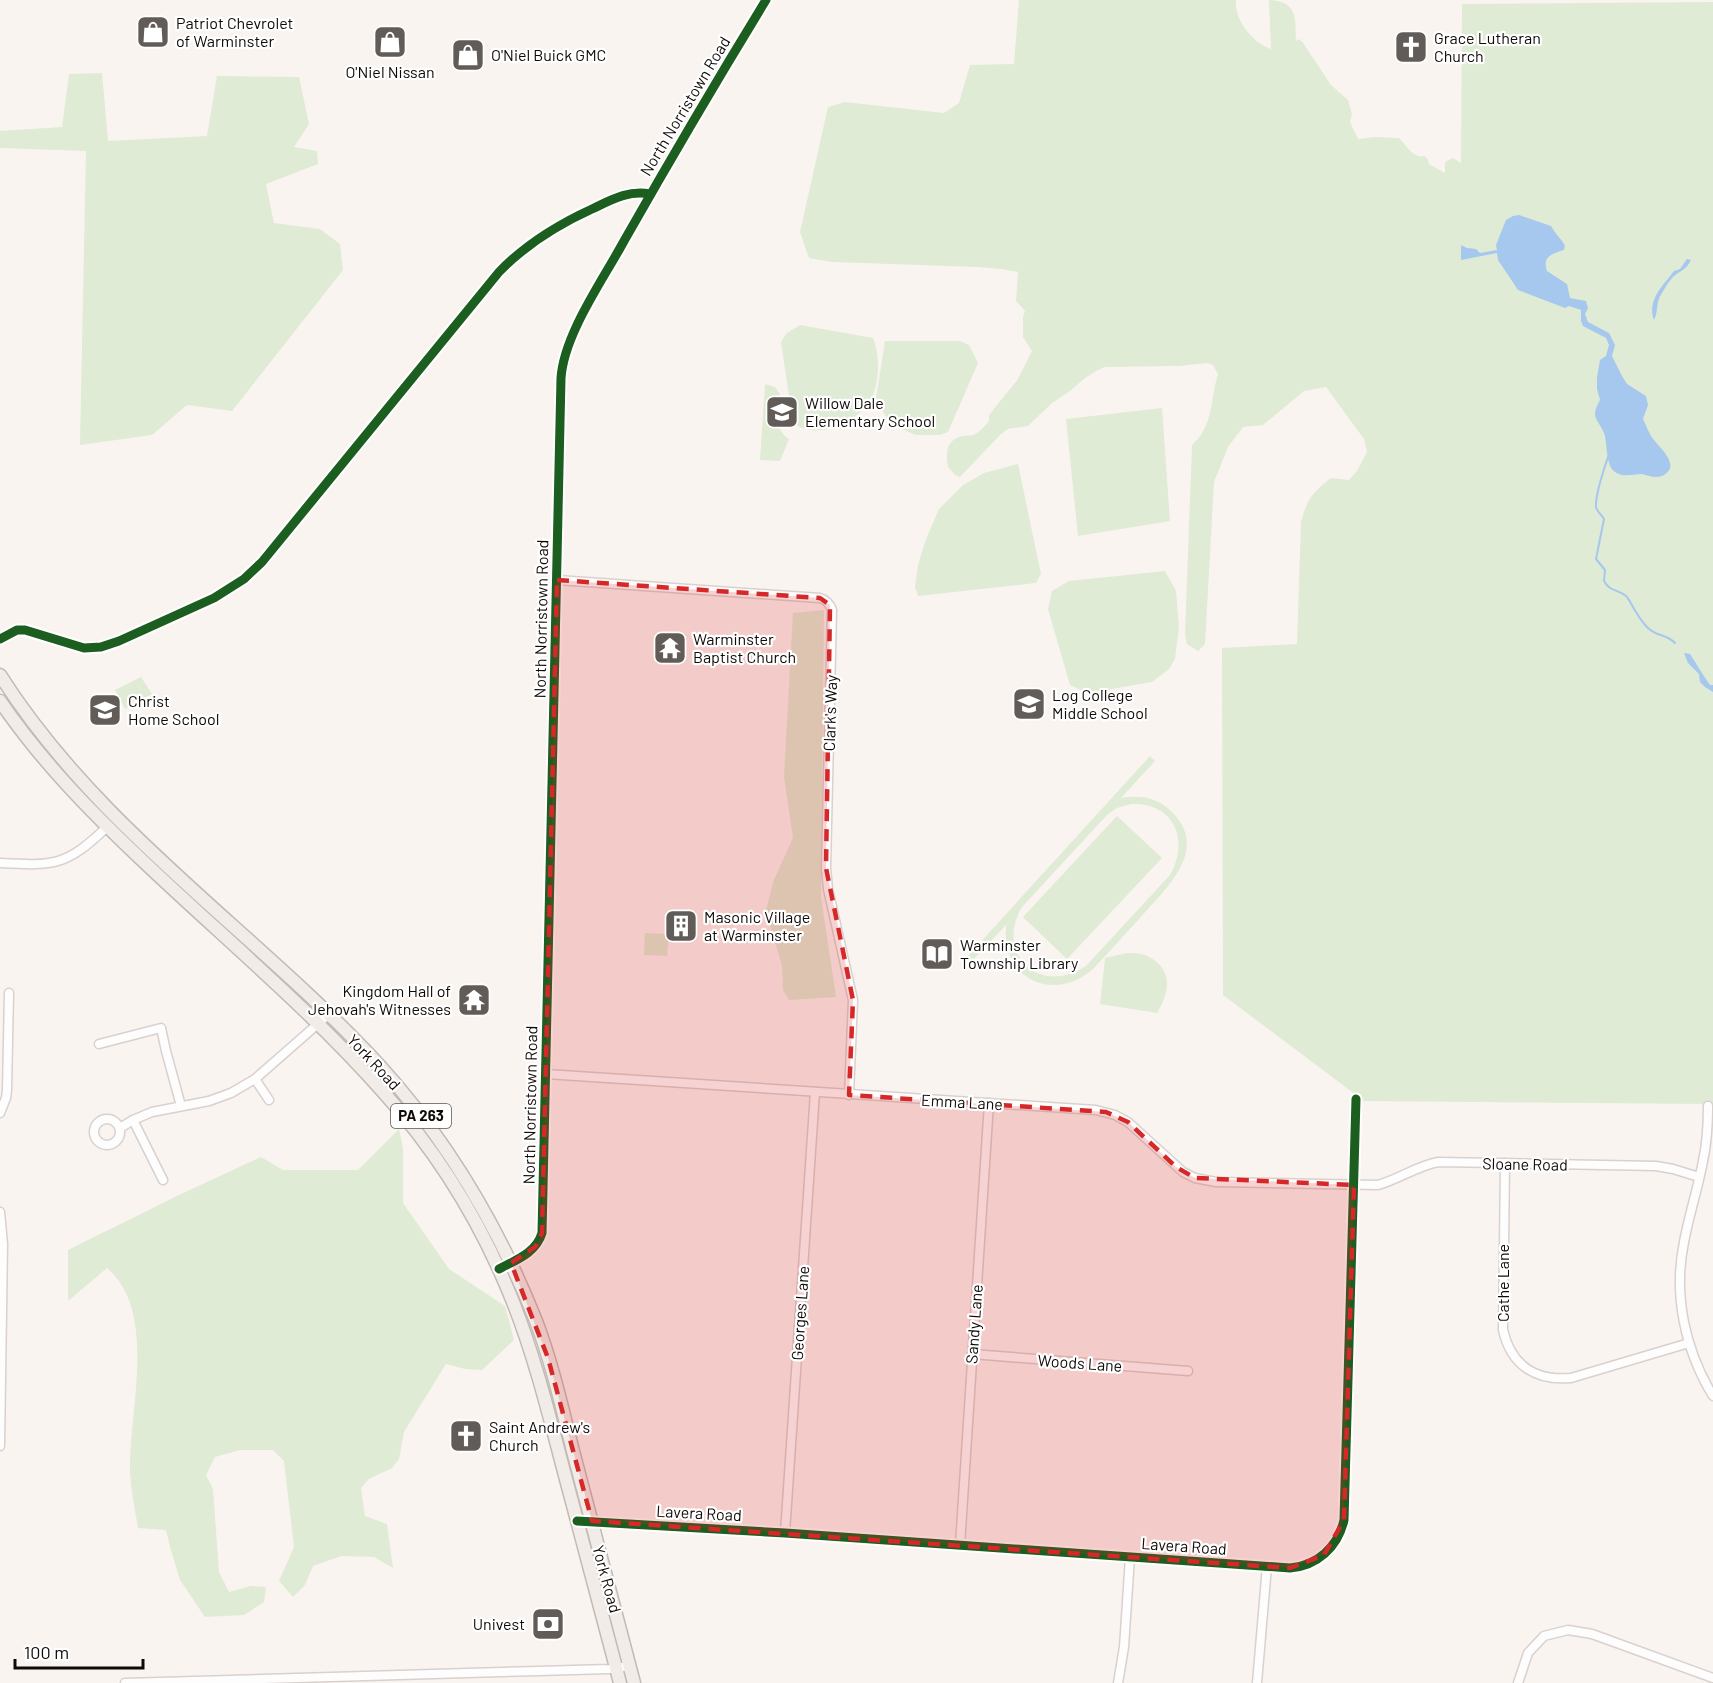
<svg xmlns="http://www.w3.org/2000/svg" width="1713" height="1683" viewBox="0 0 1713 1683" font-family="Barlow,sans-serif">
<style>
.green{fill:#dfebd4;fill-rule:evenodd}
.water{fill:#a6c8ee}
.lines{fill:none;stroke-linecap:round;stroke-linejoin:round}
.stream{stroke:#a6c8ee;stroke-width:2}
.minor-casing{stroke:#d8d1ce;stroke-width:11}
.highway-casing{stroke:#c2bab4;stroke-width:15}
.minor{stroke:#fefdfd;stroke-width:8}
.highway{stroke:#f2ece8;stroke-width:12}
.cycleway-casing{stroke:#fff;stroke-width:13}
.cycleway{stroke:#1b5e20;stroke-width:9}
.marked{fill:#d62828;fill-opacity:0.2;stroke:#d62828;stroke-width:4.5;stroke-dasharray:12 8;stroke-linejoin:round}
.labels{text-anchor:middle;stroke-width:4.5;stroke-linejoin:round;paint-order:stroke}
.shield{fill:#fff;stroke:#585451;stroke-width:1.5}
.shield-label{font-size:15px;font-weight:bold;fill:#100a07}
.poi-label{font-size:16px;fill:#100a07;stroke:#fff;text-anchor:start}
.street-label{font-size:16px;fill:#100a07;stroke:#fff}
</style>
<rect width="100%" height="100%" fill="#faf4f0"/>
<g class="green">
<path d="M1019,0h217c-2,20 17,43 35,49l-2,-49c29,2 26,17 27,41l3,-2 4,4 28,42 17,15 4,14 -2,8 8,17 16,-2 25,1c8,8 14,21 26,18l3,4 1,4 16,9v-11l8,-4 8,5 1,-159 251,-2v1102l-349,-3 -141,-106 -1,-347 75,-4 4,-122c6,-23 11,-29 30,-44l18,2 8,-9 10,-19 -3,-13 -38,-52 -22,4 -41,34 -20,2 -15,20 -14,35 -9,162 -7,7 -11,-7 -2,-9 7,-190c22,-19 18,-46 26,-71l-5,-9 -6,-2 -28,3 -74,1 -7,3 -13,8 -15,13 -18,12 -24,23 -20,3 -7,5 -41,43 -5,-2 -7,-8c-3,-15 -1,-28 15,-31 4,-1 7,0 10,-1 7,-3 12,-9 16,-14v-6l29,-36 14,-28 -9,-14v-20l2,-6 -9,-10 2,-29 -16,-3 -24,-2 -146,-5 -23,-4 -9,-26 28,-125 17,-5 99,11 15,-10 11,-38 44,-1z"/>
<path d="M102,73l6,68 99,-5 10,-60 82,1 10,47 -15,23 23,4 1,13 -52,20 8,39 46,6 20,15 3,26 -111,141 -45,-6 -35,30 -72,10 6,-294 -86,-3v-17l62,-4 7,-53z"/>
<path d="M800,325l73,13c7,16 7,47 -3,63 -14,22 -54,40 -77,22l-12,-81 6,-9z"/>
<path d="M885,341h75l9,4 9,18 -30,69 -8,3h-25l-15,-7 -14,-11 -10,-19z"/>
<path d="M765,384l10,3 5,7c0,16 -8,34 9,45l-9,22 -20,-1z"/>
<path d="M1162,408l8,113 -92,15 -12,-117z"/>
<path d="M1018,464l23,110 -5,9 -118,13 -3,-9 3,-22 8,-26 13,-30 24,-24 21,-12z"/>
<path d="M1165,571l11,20 3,36 -4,32 -6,10 -17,13 -64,11 -18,-8 -22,-76 4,-18 17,-10z"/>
<path d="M824,610l-3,287 15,100 -47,3 -6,-10 -1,-24 -16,-55 7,-29 20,-44 -9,-61 9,-164z"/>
<path d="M141,677l11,17 -27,15 -10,-19z"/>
<path d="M1150,756l5,5 -34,37c19,-3 36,-1 51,14 38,38 -6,76 -31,105 -16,17 -31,34 -47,51 -27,26 -71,23 -85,-15 -4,-9 -3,-18 -3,-28l-35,37 -5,-4zM1131,804c43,-2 59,36 39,71l-84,91c-46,31 -92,-12 -64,-59l85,-92 10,-7z"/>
<path d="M1117,816l45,42 -95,101 -44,-42z"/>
<path d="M645,933l24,1 -2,22 -23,-1z"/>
<path d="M1127,953c7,0 14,0 20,3 27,13 23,36 10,57l-57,-9 5,-46z"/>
<path d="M399,1129l4,19v55l46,66 56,37 9,34 -32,30 -17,-1 -19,-5 -42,68 -5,27 -7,9 -23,11 -8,9 4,28 22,8 6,44 -19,-11 -33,-1 -28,10 -8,19 -12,12 -14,-16 15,-34 -10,-86 -11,-11h-33l-25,7 -9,18 7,14 6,83 10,20 22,-6 15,1 -2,15 -20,13 -39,2 -25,-37 -10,-33 -4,-17 -28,-2c-3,-18 -7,-37 -8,-55 -2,-59 29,-161 -23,-205l-39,33v-51l111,-55 82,-38 22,13h75z"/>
</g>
<g class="water">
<path d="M1519,215l32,11c4,8 11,13 14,20l-1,4c-12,4 -22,6 -17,21l20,13 3,14 16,3 2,7 -3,6 3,8 21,11 6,12 -3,11 10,20 5,8 19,12 2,9 -5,14c3,6 5,12 8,17 5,8 17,17 19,27 2,8 -6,14 -14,14 -4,0 -9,-2 -14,-3 -8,0 -19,4 -27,-2 -10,-7 -7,-29 -11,-39 -7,-16 -14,-15 -4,-33l-3,-11v-12l3,-17 6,-4 3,-11 -3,-7 -23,-12 -2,-5v-11l-12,-4 -4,2 -47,-18 -20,-30 -1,-7 -36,7v-15l6,3 9,1 4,4 17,-3 -1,-5 10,-25 7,-4z"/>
<path d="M1687,259l4,1c-5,11 -11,10 -18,17 -4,4 -8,11 -11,16 -7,10 -3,17 -8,27 -7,-20 8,-33 20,-49l6,-2z"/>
<path d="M1684,653l6,1c7,11 13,21 20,31h3v7l-8,-5 -5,-5 -1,-8 -11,-11z"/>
</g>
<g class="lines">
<path class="stream" d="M1608,457c-4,12 -13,38 -12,50 1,5 6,8 8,12l-8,40 9,11 -1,11c6,11 14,8 22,15 5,5 6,11 10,16 3,5 7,11 11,15 9,10 18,6 28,16"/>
<g class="minor-casing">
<g id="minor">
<path d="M557,580l263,18c7,2 10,6 12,12l-6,258 2,21 25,111 -4,95"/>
<path d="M0,639l17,-9h8l59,18 17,-1 18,-6 95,-43 30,-19 18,-17 237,-290c27,-28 58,-47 93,-63 19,-9 36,-19 58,-15"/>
<path d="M0,863c55,3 66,3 107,-36"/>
<path d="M99,1044l62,-16 5,23 15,55"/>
<path d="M546,1074l550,36 19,5 13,7 55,50 12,6 21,4 162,3c21,-6 39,-19 60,-23l218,4 17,3 26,8"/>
<path d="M255,1079l14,21"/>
<path d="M1708,1106c0,19 -1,37 -5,55 -5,27 -14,54 -19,81 -11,53 1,108 29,154"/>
<path d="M0,1113l6,-15 1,-8 2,-97"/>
<circle cx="107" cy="1132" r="13"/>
<path d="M133,1120l30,60"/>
<path d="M120,1128l13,-8 19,-8 57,-11 22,-8 24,-14 73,-64"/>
<path d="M1505,1163l-2,167c8,35 32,51 68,48l118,-35"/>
<path d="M0,1212l3,32 -3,202"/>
<path d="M506,1266c15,-9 30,-15 36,-33l19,-855c3,-44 42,-98 63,-137 46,-81 93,-161 142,-241"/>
<path d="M972,1354l216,17"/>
<path d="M589,1521l196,12 505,35c27,-2 48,-21 54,-48l12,-421"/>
<path d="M785,1533l30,-441"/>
<path d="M960,1545l29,-442"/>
<path d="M125,1683l413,-12 71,-2 20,-3"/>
<path d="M1118,1683l6,-36 6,-90"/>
<path d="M1257,1683l10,-117"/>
<path d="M1518,1683l10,-30 16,-17 24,-6 24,4 121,44"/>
</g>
</g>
<g class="highway-casing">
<g id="highway">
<path d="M0,675c98,155 257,258 380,391 68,75 119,162 156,255 16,42 26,87 37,130 21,77 40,155 61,232"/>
<path d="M0,701c41,60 90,110 143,160 81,77 168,149 242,233 54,60 98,133 128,208 25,63 40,130 58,196 16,61 33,123 49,185"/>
</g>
</g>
<use href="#minor" class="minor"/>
<use href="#highway" class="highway"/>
<g class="cycleway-casing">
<g id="cycleway">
<path d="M0,639l17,-9h8l59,18 17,-1 18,-6 95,-43 30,-19 18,-17 237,-290c27,-28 58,-47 93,-63 19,-9 36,-19 58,-15"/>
<path d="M499,1269c17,-9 37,-16 43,-36l19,-855c3,-44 42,-98 63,-137 46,-81 93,-161 142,-241"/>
<path d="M577,1521l208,12 505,35c27,-2 48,-21 54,-48l12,-421"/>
</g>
</g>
<use href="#cycleway" class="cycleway"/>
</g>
<path class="marked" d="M557,580l263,18 10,7 -4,263 27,132 -4,95 257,17 22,10 48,45 19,11 159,7 -10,335 -20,35 -34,13 -698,-47 -44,-163 -37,-95 24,-16 7,-14z"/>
<defs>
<g id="shop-square" transform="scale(1.725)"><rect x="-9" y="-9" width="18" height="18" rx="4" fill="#625c59" stroke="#fff"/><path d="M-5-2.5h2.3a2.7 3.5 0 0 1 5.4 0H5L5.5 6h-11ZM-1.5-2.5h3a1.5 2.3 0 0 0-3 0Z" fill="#fff"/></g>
<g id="church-square" transform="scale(1.725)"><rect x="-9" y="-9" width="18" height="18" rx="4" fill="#625c59" stroke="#fff"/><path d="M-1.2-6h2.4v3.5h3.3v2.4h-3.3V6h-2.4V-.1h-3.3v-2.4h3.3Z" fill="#fff"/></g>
<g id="school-square" transform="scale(1.725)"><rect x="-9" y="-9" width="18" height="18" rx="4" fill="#625c59" stroke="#fff"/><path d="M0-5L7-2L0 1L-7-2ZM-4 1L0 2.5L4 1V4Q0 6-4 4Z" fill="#fff"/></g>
<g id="temple-square" transform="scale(1.725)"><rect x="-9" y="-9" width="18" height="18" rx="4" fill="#625c59" stroke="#fff"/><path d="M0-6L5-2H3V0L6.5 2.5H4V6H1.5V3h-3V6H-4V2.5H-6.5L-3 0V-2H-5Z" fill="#fff"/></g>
<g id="building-square" transform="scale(1.725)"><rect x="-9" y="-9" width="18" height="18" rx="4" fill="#625c59" stroke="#fff"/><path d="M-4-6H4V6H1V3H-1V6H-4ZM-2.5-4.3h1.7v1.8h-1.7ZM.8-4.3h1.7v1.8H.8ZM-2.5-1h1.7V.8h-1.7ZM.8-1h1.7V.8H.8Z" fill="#fff"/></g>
<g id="library-square" transform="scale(1.725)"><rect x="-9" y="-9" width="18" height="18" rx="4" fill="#625c59" stroke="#fff"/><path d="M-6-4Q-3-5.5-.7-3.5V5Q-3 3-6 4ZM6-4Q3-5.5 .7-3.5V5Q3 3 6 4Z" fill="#fff"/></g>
<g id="bank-square" transform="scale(1.725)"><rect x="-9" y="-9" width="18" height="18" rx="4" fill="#625c59" stroke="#fff"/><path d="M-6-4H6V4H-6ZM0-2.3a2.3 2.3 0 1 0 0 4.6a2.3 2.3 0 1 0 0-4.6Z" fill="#fff"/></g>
</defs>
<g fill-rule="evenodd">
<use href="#shop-square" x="153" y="32"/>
<use href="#shop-square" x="390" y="42"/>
<use href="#church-square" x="1411" y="47"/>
<use href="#shop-square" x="468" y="55"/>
<use href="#school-square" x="782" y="412"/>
<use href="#temple-square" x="670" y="648"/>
<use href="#school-square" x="1029" y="704"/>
<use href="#school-square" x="105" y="710"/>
<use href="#building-square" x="681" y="926"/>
<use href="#library-square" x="937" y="954"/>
<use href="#temple-square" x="474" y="1000"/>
<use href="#church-square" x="466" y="1436"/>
<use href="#bank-square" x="548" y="1624"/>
</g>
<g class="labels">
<rect class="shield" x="391" y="1104" width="60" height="24" rx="4.5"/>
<g class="shield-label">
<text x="421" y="1121">PA 263</text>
</g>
<g class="poi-label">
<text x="176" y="29">Patriot Chevrolet<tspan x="176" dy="18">of Warminster</tspan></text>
<text x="1434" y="44">Grace Lutheran<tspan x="1434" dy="18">Church</tspan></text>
<text x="491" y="61">O'Niel Buick GMC</text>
<text x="390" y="78" text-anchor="middle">O'Niel Nissan</text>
<text x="805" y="409">Willow Dale<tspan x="805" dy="18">Elementary School</tspan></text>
<text x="693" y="645">Warminster<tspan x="693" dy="18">Baptist Church</tspan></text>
<text x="1052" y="701">Log College<tspan x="1052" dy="18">Middle School</tspan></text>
<text x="128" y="707">Christ<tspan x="128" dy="18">Home School</tspan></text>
<text x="704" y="923">Masonic Village<tspan x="704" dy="18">at Warminster</tspan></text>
<text x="960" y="951">Warminster<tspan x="960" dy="18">Township Library</tspan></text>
<text x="451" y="997" text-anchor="end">Kingdom Hall of<tspan x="451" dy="18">Jehovah's Witnesses</tspan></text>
<text x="489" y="1433">Saint Andrew's<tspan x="489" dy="18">Church</tspan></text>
<text x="525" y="1630" text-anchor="end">Univest</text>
</g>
<g class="street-label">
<text transform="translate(685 106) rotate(-59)" y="6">North Norristown Road</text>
<text transform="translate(541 619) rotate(-89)" y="6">North Norristown Road</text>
<text transform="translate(830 713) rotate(-88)" y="6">Clark's Way</text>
<text transform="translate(374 1062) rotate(47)" y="6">York Road</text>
<text transform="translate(962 1102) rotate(3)" y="6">Emma Lane</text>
<text transform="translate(530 1105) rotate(-89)" y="6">North Norristown Road</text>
<text transform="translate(1525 1164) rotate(1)" y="6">Sloane Road</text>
<text transform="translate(1503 1283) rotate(-90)" y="6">Cathe Lane</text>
<text transform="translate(800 1313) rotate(-86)" y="6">Georges Lane</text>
<text transform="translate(974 1324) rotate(-86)" y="6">Sandy Lane</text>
<text transform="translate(1080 1363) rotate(4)" y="6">Woods Lane</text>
<text transform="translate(699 1513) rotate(3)" y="6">Lavera Road</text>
<text transform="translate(1184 1546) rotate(4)" y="6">Lavera Road</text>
<text transform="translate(607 1579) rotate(75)" y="6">York Road</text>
</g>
</g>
<path d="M15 1659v9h128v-9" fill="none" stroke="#100a07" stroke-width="3"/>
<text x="24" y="1659" font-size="18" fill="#100a07" stroke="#ffffff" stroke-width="4.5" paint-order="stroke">100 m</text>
</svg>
